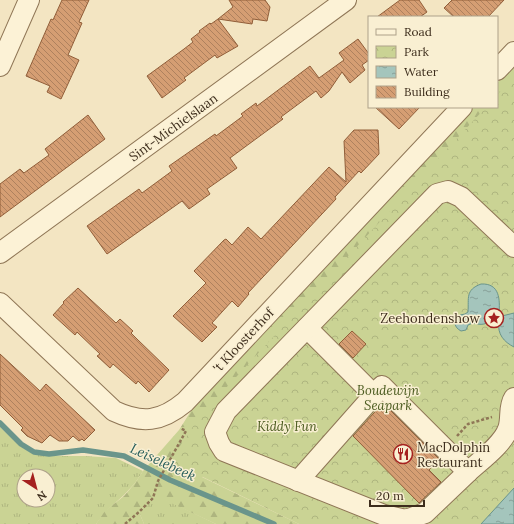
<svg xmlns="http://www.w3.org/2000/svg" width="514" height="524" viewBox="0 0 514 524" font-family="Lora,serif">
<style>
.grass{fill:url(#grass-tufts);fill-rule:evenodd}
.forest{fill:url(#forest-firs)}
.park{fill:url(#park-crowns)}
.water{fill:url(#water-ripples);stroke:#6a958b}
.lines{fill:none;stroke-linecap:round;stroke-linejoin:round}
.stream{stroke:#6a958b;stroke-width:5.5}
.building{fill:url(#building-back-hatch);stroke:#915e39}
.minor-casing{stroke:#8f7656;stroke-width:22}
.path{stroke:#8f7656;stroke-width:2.5;stroke-dasharray:3 2;stroke-linecap:butt}
.minor{stroke:#fcf2d6;stroke-width:20}
.labels{text-anchor:middle;stroke-width:3;stroke-linejoin:round;paint-order:stroke}
.street-label{font-size:13px;fill:#3d2d1c;stroke:#f9efd2}
.poi-label{font-size:13px;fill:#3d2d1c;stroke:#f9efd2;text-anchor:end}
.park-label{font-size:13px;font-style:italic;fill:#4c5c20;stroke:#f9efd2}
.water-label{font-size:14px;font-style:italic;fill:#2a5f5c;stroke:#f9efd2}
</style>
<defs>
<pattern id="grass-tufts" width="24" height="20" patternUnits="userSpaceOnUse"><rect width="24" height="20" fill="#cad394"/><path d="M3 7l-1-3M5 7V3M7 7l1-3M15 17l-1-3M17 17v-4M19 17l1-3" fill="none" stroke="#aeb57f"/></pattern>
<pattern id="forest-firs" width="22" height="20" patternUnits="userSpaceOnUse"><rect width="22" height="20" fill="#cad394"/><path d="M5 1l3.5 6h-7zM16 11l3.5 6h-7z" fill="#aeb57f"/></pattern>
<pattern id="park-crowns" width="20" height="18" patternUnits="userSpaceOnUse"><rect width="20" height="18" fill="#cad394"/><path d="M2 6a3 3 0 1 1 6 0M12 15a3 3 0 1 1 6 0" fill="none" stroke="#aeb57f"/></pattern>
<pattern id="water-ripples" width="26" height="14" patternUnits="userSpaceOnUse"><rect width="26" height="14" fill="#a4c5bc"/><path d="M2 4q2-2 4 0t4 0M15 11q2-2 4 0t4 0" fill="none" stroke="#87a098"/></pattern>
<pattern id="building-back-hatch" width="6" height="6" patternUnits="userSpaceOnUse"><rect width="6" height="6" fill="#d59e73"/><path d="M-1 5l2 2M0 0l6 6M5-1l2 2" fill="none" stroke="#ae815e"/></pattern>
</defs>
<rect width="100%" height="100%" fill="#f3e5c2"/>
<g class="grass">
<path d="M0,427l20,19 13,8 17,2h35l31,2 27,13 -8,12 -11,12 -18,16 -10,13h-96zM24,476h24v24h-24z"/>
<path d="M156,495l60,29h-72l-5,-12z"/>
</g>
<path class="forest" d="M514,65v156l-312,256 97,47h-83l-60,-28 -17,16 5,12h-48l9,-13 19,-15 11,-13 8,-12 36,-41 17,-27 278,-296h23v-24z"/>
<path class="park" d="M514,77v447h-215l-129,-63 30,-45 286,-309h11v-12z"/>
<g class="water">
<path d="M481,284c19,-1 19,16 18,29l3,3 12,-3v34c-10,-5 -17,-13 -15,-25l-3,-2c-10,1 -9,7 -23,3l-5,2 -2,5 -5,1c-4,-2 -6,-5 -7,-10l6,-6 5,-1 3,-2c1,-14 -3,-22 13,-28z"/>
<path d="M514,488v36h-33z"/>
</g>
<g class="lines">
<path class="stream" d="M0,423l21,21 13,8 15,2 34,-4 41,6 46,24 104,44"/>
</g>
<g class="building">
<path d="M62,0h27l-10,22 3,1 -14,32 11,5 -18,39 -14,-7 3,-6 -24,-10 25,-57 2,1z"/>
<path d="M229,0h36l5,7 -3,14 -14,-2 -1,5 -34,-5 15,-12z"/>
<path d="M400,0h19l8,12 -7,5h-43z"/>
<path d="M452,0h52l-16,17h-34l-10,-9z"/>
<path d="M218,19l20,27 -21,12 -2,-3 -31,23 2,2 -24,18 -15,-22 37,-27 9,-7 -2,-3 9,-7 -1,-1 11,-8 1,1z"/>
<path d="M358,39l11,15v6l-7,5 3,5 -15,13 -8,-11 -13,19 -8,7 -5,-7 -35,26 2,2 -53,39 7,10 -30,21 3,5 -21,15 -7,-8 -75,53 -20,-28 52,-37 3,4 30,-22 -3,-5 46,-32 1,2 27,-20 -2,-2 15,-11 1,3 53,-40 9,12 25,-18 -5,-7z"/>
<path d="M375,107h45l-21,22z"/>
<path d="M88,115l17,24 -105,78v-33l20,-15 4,4 25,-18 -4,-6z"/>
<path d="M354,130h24l1,24 -18,19 -2,-2 -24,26 1,2 -88,94 1,1 -11,13 -6,-6 -20,22 5,4 -15,15 -29,-26 33,-33 -12,-12 30,-31 2,-1 6,6 16,-18 13,12 68,-72 17,15 -2,-41z"/>
<path d="M78,288l38,35 4,-4 13,12 -2,2 6,6 32,31 -20,22 -11,-11 -2,3 -23,-20 -3,4 -13,-12 3,-2 -23,-22 -2,3 -22,-20 11,-12 -1,-1z"/>
<path d="M352,331l14,13 -13,14 -14,-14z"/>
<path d="M0,354l40,37 6,-7 49,46 -11,11 -2,-2 -3,2 -6,-5 -5,5h-9l-9,-6 -8,8 -15,-7 -6,-6 2,-2 -23,-23z"/>
<path d="M383,403l56,56 -10,11 12,12 -22,21 -66,-67z"/>
</g>
<g class="lines">
<g class="minor-casing">
<g id="minor">
<path d="M0,66l29,-66"/>
<path d="M497,70l17,-18"/>
<path d="M0,253l346,-253"/>
<path d="M0,303l114,108c28,13 47,11 71,-9l277,-295"/>
<path d="M307,328l67,67"/>
<path d="M468,472l-43,41 -19,7 -22,-5 -160,-64 -5,-8 -4,-11 11,-21 211,-217 11,-3 13,6 53,50"/>
<path d="M298,481l84,-95 86,86c13,-12 35,-28 40,-43 4,-10 0,-22 6,-31"/>
</g>
</g>
<g class="path">
<path d="M457,436l11,-12 24,-7"/>
<path d="M125,524l14,-12 14,-14 5,-17 28,-50 -6,-3"/>
</g>
<use href="#minor" class="minor"/>
</g>
<defs>
<g id="sight-ring" transform="scale(1)"><circle r="9.5" fill="#f9efd2" stroke="#a5211f" stroke-width="1.5"/><path d="M0-6L1.8-2.2L6-1.7L2.9 1.2L3.7 5.4L0 3.3L-3.7 5.4L-2.9 1.2L-6-1.7L-1.8-2.2Z" fill="#a5211f"/></g>
<g id="restaurant-ring" transform="scale(1)"><circle r="9.5" fill="#f9efd2" stroke="#a5211f" stroke-width="1.5"/><path d="M-5-6h1v4h1v-4h1v4h1v-4h1v5L-1.5 .5V6h-2V.5L-5-1ZM5-6V6H3V1.5H1.5Q1.5-4 5-6Z" fill="#a5211f"/></g>
</defs>
<g fill-rule="evenodd">
<use href="#sight-ring" x="494" y="318"/>
<use href="#restaurant-ring" x="403" y="454"/>
</g>
<g class="labels">
<g class="street-label">
<text transform="translate(173 127) rotate(-36)" y="5">Sint-Michielslaan</text>
<text transform="translate(243 340) rotate(-47)" y="5">'t Kloosterhof</text>
</g>
<g class="poi-label">
<text x="480" y="323">Zeehondenshow</text>
<text x="417" y="452" text-anchor="start">MacDolphin<tspan x="417" dy="15">Restaurant</tspan></text>
</g>
<g class="park-label">
<text x="388" y="395">Boudewijn<tspan x="388" dy="15">Seapark</tspan></text>
<text x="287" y="431">Kiddy Fun</text>
</g>
<g class="water-label">
<text transform="translate(163 462) rotate(25)" y="5">Leiselebeek</text>
</g>
</g>
<rect x="368" y="16" width="130" height="92" fill="#f9efd2" stroke="#aea189"/>
<rect x="376" y="29" width="20" height="6" fill="#fcf2d6" stroke="#aea189"/>
<text x="404" y="36" font-size="12" fill="#3d2d1c">Road</text>
<rect x="376" y="46" width="20" height="12" fill="url(#park-crowns)" stroke="#aea189"/>
<text x="404" y="56" font-size="12" fill="#3d2d1c">Park</text>
<rect x="376" y="66" width="20" height="12" fill="url(#water-ripples)" stroke="#aea189"/>
<text x="404" y="76" font-size="12" fill="#3d2d1c">Water</text>
<rect x="376" y="86" width="20" height="12" fill="url(#building-back-hatch)" stroke="#aea189"/>
<text x="404" y="96" font-size="12" fill="#3d2d1c">Building</text>
<g transform="translate(36 488) rotate(144)"><circle r="19" fill="#f9efd2" stroke="#aea189"/>
<path d="M0-3L7 15L0 10L-7 15Z" fill="#a5211f"/>
<text y="-6" font-size="11" font-weight="bold" text-anchor="middle" fill="#3d2d1c">N</text>
</g>
<path d="M370 500v6h54v-6" fill="none" stroke="#3d2d1c" stroke-width="2"/>
<text x="376" y="500" font-size="12" fill="#3d2d1c" stroke="#f9efd2" stroke-width="3" paint-order="stroke">20 m</text>
</svg>
